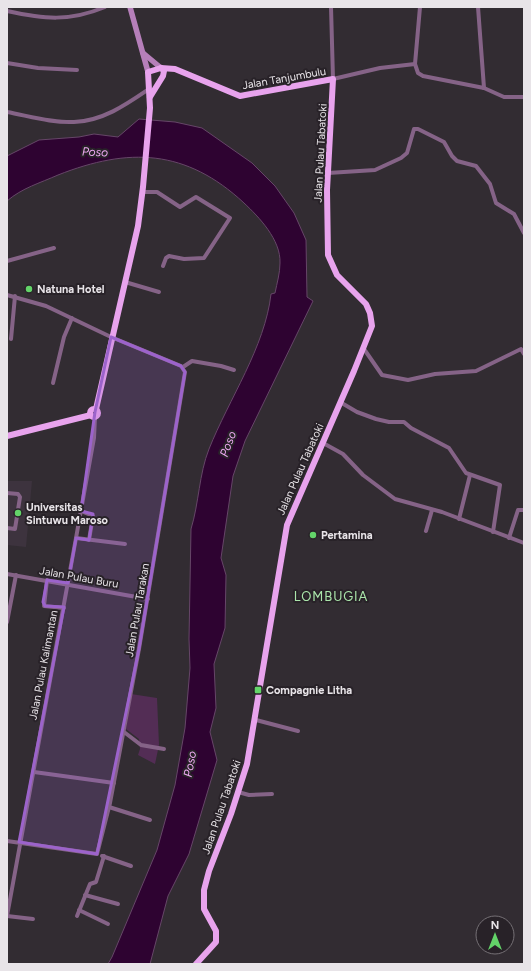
<svg xmlns="http://www.w3.org/2000/svg" width="531" height="971" viewBox="0 0 531 971" font-family="Figtree,sans-serif">
<style>
.built{fill:#3d333e}
.green{fill:#532d55}
.water{fill:#2e0331;stroke:#664668}
.lines{fill:none;stroke-linecap:round;stroke-linejoin:round}
.minor{stroke:#856387;stroke-width:4}
.secondary{stroke:#b67fba;stroke-width:5.5}
.trunk{stroke:#e8a3ed;stroke-width:6}
.marked{fill:#9c63cb;fill-opacity:0.2;stroke:#9c63cb;stroke-width:3;stroke-linejoin:round}
.poi-dot{fill:#63d469;stroke:#282228;stroke-width:1.5}
.labels{text-anchor:middle;stroke-width:4;stroke-linejoin:round;paint-order:stroke}
.street-label{font-size:11px;fill:#e8e4e8;stroke:#282228}
.poi-label{font-size:11px;font-weight:bold;fill:#e8e4e8;stroke:#282228;text-anchor:start}
.water-label{font-size:12px;font-style:italic;fill:#eda8f1;stroke:#282228}
.quarter-label{font-size:13px;letter-spacing:1px;fill:#abe6ab;stroke:#282228}
</style>
<rect width="100%" height="100%" fill="#322c32"/>
<path class="built" d="M7,481h25l-6,66 -19,-2z"/>
<path class="green" d="M131,694l26,4 2,47 -4,19 -17,-9 2,-6 -1,-10 -13,-10z"/>
<path class="water" d="M139,119l36,3 27,6 50,35 23,23 19,27 12,27 1,57 6,4 -68,140 -12,35 -12,82 5,17 -1,53 -11,36 2,44 -6,24 7,28 -28,94 -21,42 -18,68h-42l4,-7 45,-107 18,-65 10,-57 5,-60 -1,-29 2,-110c8,-26 8,-55 18,-80 20,-50 56,-102 62,-155l4,-1c2,-10 5,-20 5,-30 1,-23 -21,-46 -36,-60 -58,-54 -115,-56 -186,-28 -18,8 -36,13 -51,26v-45l32,-16 40,-3 15,-3 24,3z"/>
<g class="lines">
<g class="minor">
<path d="M331,7l2,72 47,-11 35,-4 5,-57"/>
<path d="M478,7l6,81"/>
<path d="M7,11c37,8 62,11 98,-4"/>
<path d="M7,63l31,5 39,2"/>
<path d="M415,64l3,9 5,3 61,12 20,9h20"/>
<path d="M7,112c22,4 45,11 67,10 29,-1 53,-18 75,-33"/>
<path d="M328,173l47,-3 26,-12 6,-5 7,-24h4l26,13 8,14 5,5 19,5 14,18 6,19 18,11 10,19"/>
<path d="M143,192h14l23,15 16,-10 34,21 -26,40 -20,1 -15,-3 -3,2 -3,8"/>
<path d="M7,261l47,-13"/>
<path d="M125,282l34,10"/>
<path d="M7,295l39,11 65,31 70,29 4,6 -46,277 -29,154 -13,51 -90,-13"/>
<path d="M11,339l4,-43"/>
<path d="M364,349l18,26 26,5 27,-6 41,-3 45,-22 3,5"/>
<path d="M183,367l9,-6 29,5 13,4"/>
<path d="M53,383l11,-46 8,-19"/>
<path d="M340,402l17,10 19,7 13,3h15l7,6 38,20 17,25 34,12 -7,47"/>
<path d="M323,443l20,11 20,21 32,24 47,13 82,31"/>
<path d="M7,493l11,1 2,3 -5,32 -8,-1"/>
<path d="M81,511l12,5 -4,24"/>
<path d="M459,519l11,-44"/>
<path d="M426,531l6,-21"/>
<path d="M76,538l49,6"/>
<path d="M509,538l9,-28h6"/>
<path d="M7,574l141,25"/>
<path d="M47,580l-3,26 20,2"/>
<path d="M7,622l9,-47"/>
<path d="M256,720l42,11"/>
<path d="M124,732l17,13 23,4"/>
<path d="M34,772l80,11"/>
<path d="M238,792l11,3 23,-1"/>
<path d="M109,807l41,13"/>
<path d="M102,856l29,10"/>
<path d="M85,895l33,9"/>
<path d="M79,910l29,14"/>
<path d="M7,916l69,-378 18,-100 1,-21"/>
<path d="M7,916l26,3"/>
<path d="M77,916l13,-32 6,-2 8,-26"/>
</g>
<g class="secondary">
<path d="M130,7l18,65"/>
<path d="M143,53l18,15"/>
</g>
<g class="trunk">
<path d="M150,97l13,-21 1,-5 -3,-3"/>
<path d="M96,409l42,-183 5,-39 7,-79 -2,-36 13,-4 14,1 65,27 93,-17 -6,111 1,65 9,20 29,29 4,9 2,13 -18,45 -67,154 -40,239 -16,50 -22,57 -5,19v19l12,22v11l-20,22"/>
<circle cx="94" cy="413" r="4"/>
<path d="M7,436l84,-21"/>
</g>
</g>
<path class="marked" d="M111,337l70,29 4,6 -46,277 -42,205 -78,-12 45,-235 -19,-1 -2,-4 4,-22 21,3 8,-45 13,2 4,-26 -12,-3 14,-99z"/>
<g class="poi-dot">
<circle cx="29" cy="289" r="4"/>
<circle cx="18" cy="513" r="4"/>
<circle cx="313" cy="535" r="4"/>
<rect x="254" y="686" width="8" height="8" rx="2"/>
</g>
<g class="labels">
<g class="street-label">
<text transform="translate(284 78) rotate(-10)" y="4">Jalan Tanjumbulu</text>
<text transform="translate(320 153) rotate(-87)" y="4">Jalan Pulau Tabatoki</text>
<text transform="translate(300 469) rotate(-66)" y="4">Jalan Pulau Tabatoki</text>
<text transform="translate(79 577) rotate(10)" y="4">Jalan Pulau Buru</text>
<text transform="translate(137 610) rotate(-80)" y="4">Jalan Pulau Tarakan</text>
<text transform="translate(43 665) rotate(-79)" y="4">Jalan Pulau Kalimantan</text>
<text transform="translate(221 807) rotate(-71)" y="4">Jalan Pulau Tabatoki</text>
</g>
<g class="poi-label">
<text x="37" y="293">Natuna Hotel</text>
<text x="26" y="511">Universitas<tspan x="26" dy="13">Sintuwu Maroso</tspan></text>
<text x="321" y="539">Pertamina</text>
<text x="266" y="694">Compagnie Litha</text>
</g>
<g class="water-label">
<text transform="translate(95 152) rotate(2)" y="4">Poso</text>
<text transform="translate(228 444) rotate(-70)" y="4">Poso</text>
<text transform="translate(190 764) rotate(-79)" y="4">Poso</text>
</g>
<g class="quarter-label">
<text x="331" y="601">LOMBUGIA</text>
</g>
</g>
<rect width="531" height="971" fill="none" stroke="#e8e4e8" stroke-width="16"/>
<g transform="translate(495 935)"><circle r="19" fill="#282228" stroke="#757075"/>
<path d="M0-3L7 15L0 10L-7 15Z" fill="#63d469"/>
<text y="-6" font-size="11" font-weight="bold" text-anchor="middle" fill="#e8e4e8">N</text>
</g>
</svg>
